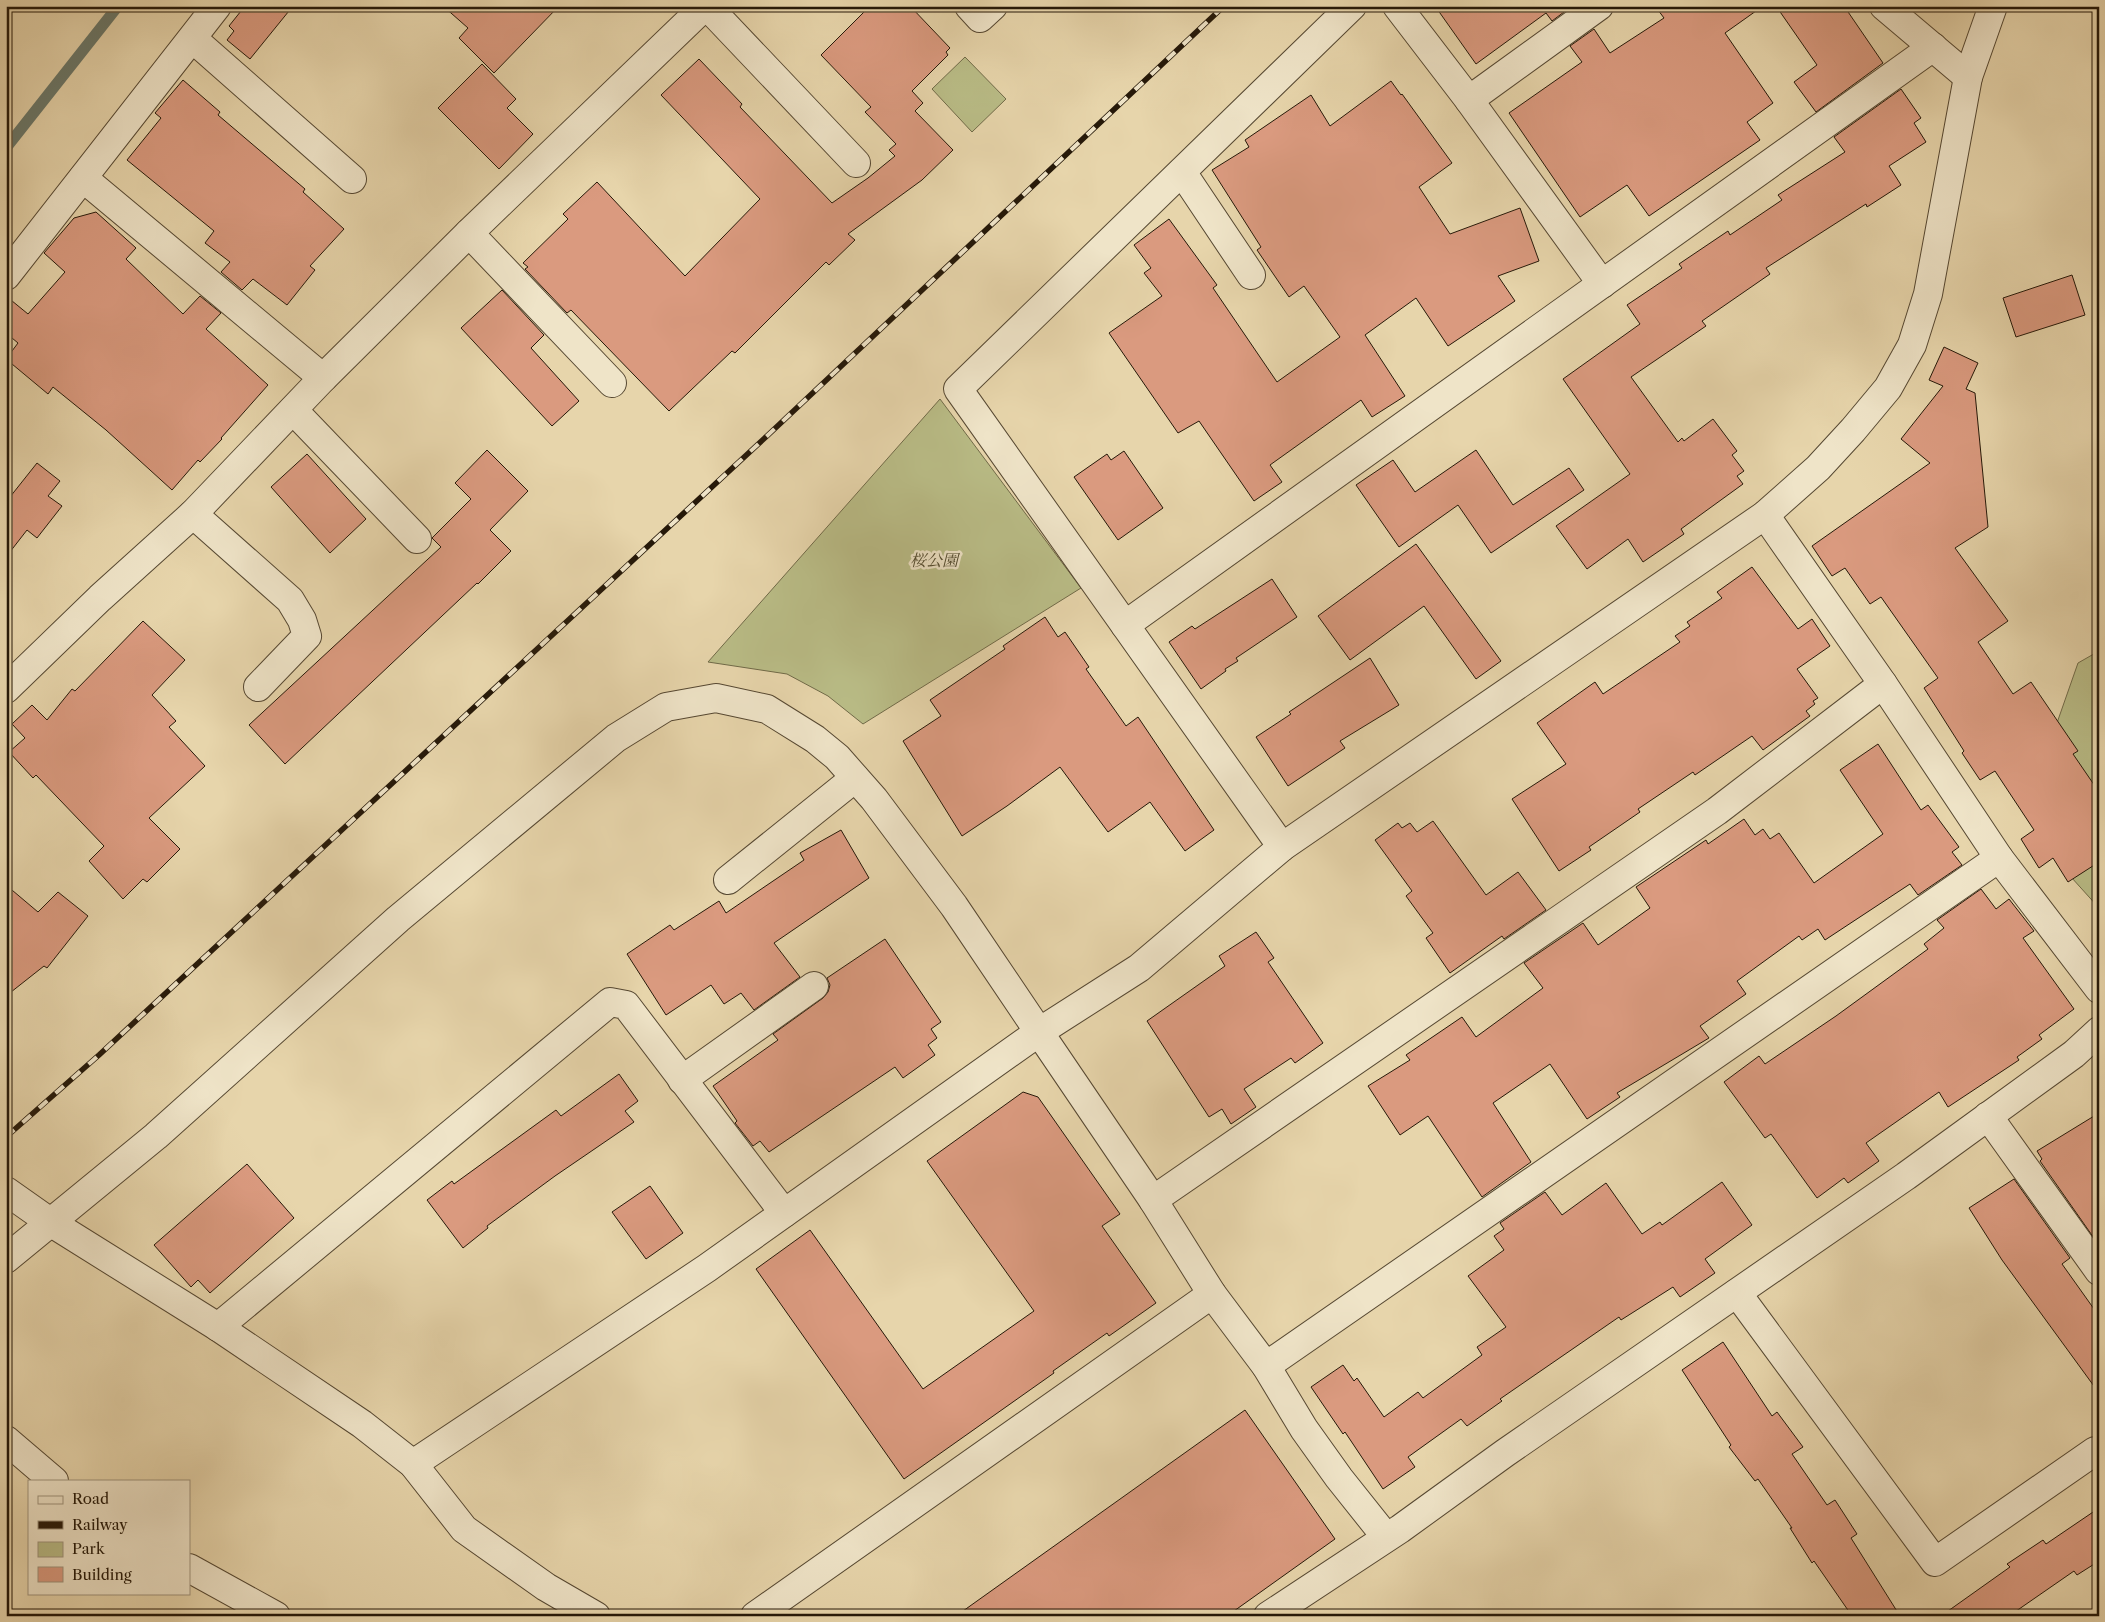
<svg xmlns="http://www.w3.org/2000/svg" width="2105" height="1622" viewBox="0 0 2105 1622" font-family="'Libre Caslon Text','Noto Serif JP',serif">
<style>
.green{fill:#b9bc86;stroke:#706a48}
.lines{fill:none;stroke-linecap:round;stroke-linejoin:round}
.stream{stroke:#6a786a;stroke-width:11}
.building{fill:#da9a7f;stroke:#261909}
.minor-casing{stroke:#564832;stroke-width:30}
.tertiary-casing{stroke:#564832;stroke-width:30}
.minor{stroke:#efe4c8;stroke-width:28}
.tertiary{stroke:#efe4c8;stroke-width:28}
.rail-casing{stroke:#261909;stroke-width:5.5}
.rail{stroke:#efe4c8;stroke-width:4;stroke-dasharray:11;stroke-linecap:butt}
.labels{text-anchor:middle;stroke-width:5;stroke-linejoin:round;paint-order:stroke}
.park-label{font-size:16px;font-style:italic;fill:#524a2e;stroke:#efe4c8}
</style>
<rect width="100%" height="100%" fill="#e7d5ab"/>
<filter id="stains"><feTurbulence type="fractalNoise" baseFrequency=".004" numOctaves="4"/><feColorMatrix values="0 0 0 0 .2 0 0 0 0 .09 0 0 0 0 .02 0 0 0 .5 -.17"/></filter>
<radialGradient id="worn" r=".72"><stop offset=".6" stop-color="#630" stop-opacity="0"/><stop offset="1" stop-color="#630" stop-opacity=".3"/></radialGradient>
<g class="green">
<path d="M965,57l41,42 -34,33 -40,-43z"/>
<path d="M940,399l141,189 -218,136 -35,-28 -41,-22 -79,-12z"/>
<path d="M2099,651v257l-37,-41 -11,-127 27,-77z"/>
</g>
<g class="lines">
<path class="stream" d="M6,148l112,-142"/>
</g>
<g class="building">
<path d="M245,6h48l-43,53 -23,-19 7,-9 -5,-5z"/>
<path d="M443,6h116l-65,67 -35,-35 9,-10z"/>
<path d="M870,6h40l40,42 -4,4 2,3 -36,36 11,12 -8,8 38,39 -31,30 -74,54 7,6 -26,25 -3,-3 -91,91 -3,-2 -63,60 -98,-101 -4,3 -42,-44 3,-2 -5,-4 45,-44 -5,-5 34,-32 88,94 75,-77 -99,-104 38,-36 43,45 -2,3 92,96 36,-25 27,-22 -6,-6 7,-6 -31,-32 6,-5 -50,-52z"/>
<path d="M1435,6h137l-20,15 -6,-8 -70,51z"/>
<path d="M1655,6h108l-38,27 48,70 -26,19 13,18 -111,76 -22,-31 -47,32 -71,-104 73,-51 -12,-16 24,-17 16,24 54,-35z"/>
<path d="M1776,6h68l39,57 -67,49 -22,-30 23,-17z"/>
<path d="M482,64l34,35 -9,9 26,26 -34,35 -61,-61z"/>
<path d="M183,80l37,32 -2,3 87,74 -2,3 41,37 -34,37 5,4 -28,35 -34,-26 -11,11 -21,-18 9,-10 -25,-19 9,-12 -87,-71 34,-42 -6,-5z"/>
<path d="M1391,81l10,14 1,-1 50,69 -33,24 31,47 70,-26 19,53 -41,15 17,25 -67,45 -32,-48 -51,37 40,61 -33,21 -11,-17 -91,65 12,17 -28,19 -55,-80 -21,12 -69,-100 53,-37 -18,-23 7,-5 -17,-23 35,-26 48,66 -4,3 64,94 63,-45 -36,-51 -15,11 -32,-47 4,-3 -49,-77 37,-23 -4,-7 66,-45 19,31z"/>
<path d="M1901,89l20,29 -7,5 12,19 -37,24 12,19 -34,22 -1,-3 -100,64 4,6 -68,47 4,5 -75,51 47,65 4,-4 2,3 29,-22 24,32 -5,4 12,16 -7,5 6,8 -62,45 3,5 -41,28 -15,-23 -41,30 -31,-43 74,-52 -67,-95 77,-55 -13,-19 55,-37 -3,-4 49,-33 2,4 52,-35 -4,-5 67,-43 -11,-15z"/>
<path d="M96,212l40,36 -10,11 57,55 17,-18 21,17 -15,16 62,56 -47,53 1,1 -22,23 -2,-2 -26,30 -66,-60 -53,-43 -5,7 -42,-35 12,-16 -12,-10v-37l22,18 37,-42 -21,-19 30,-35z"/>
<path d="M2072,275l13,40 -69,22 -13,-39z"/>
<path d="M502,290l42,45 -13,13 48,53 -27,25 -91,-98z"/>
<path d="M1944,347l34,16 -12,26 9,4 13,134 -33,21 53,73 -30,21 35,52 18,-12 47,69 -5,3 26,38v70l-31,20 -15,-24 -14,10 -18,-29 13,-9 -39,-59 -15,9 -18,-27 2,-2 -40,-63 14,-10 -57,-81 -11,7 -25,-36 -13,8 -20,-30 118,-83 -29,-24 42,-53 -14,-6z"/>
<path d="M487,450l41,41 -38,39 21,21 -33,33 -1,-1 -192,181 -36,-39 192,-178 -9,-9 39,-39 -16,-16z"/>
<path d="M1476,450l37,55 56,-37 15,22 -93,63 -33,-48 -59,42 -43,-62 37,-25 22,32z"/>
<path d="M1124,451l39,57 -45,32 -44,-63 33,-23 4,6z"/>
<path d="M307,454l59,65 -36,34 -59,-66z"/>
<path d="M37,463l23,18 -12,15 14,10 -25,32 -10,-8 -21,27v-55z"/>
<path d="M1416,544l85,117 -25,18 -52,-73 -74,54 -32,-44z"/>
<path d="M1752,567l46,62 14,-10 18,27 -33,23 21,29 -5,3 2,3 -9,7 4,5 -47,34 -11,-14 -57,39 -2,-3 -55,37 2,3 -51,35 2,3 -32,21 -47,-72 54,-35 -29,-41 58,-41 8,12 77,-52 -5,-6 15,-10 -3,-4 35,-24 -5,-6z"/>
<path d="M1272,579l25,38 -61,41 2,3 -13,8 1,2 -25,18 -32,-47 23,-16 3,3z"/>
<path d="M1045,617l13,20 7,-5 24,35 -3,2 40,57 12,-9 76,113 -29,21 -35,-49 -42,30 -48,-65 -53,39 -45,30 -59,-95 38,-25 -11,-16 75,-51 -2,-3z"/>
<path d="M143,621l42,39 -33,35 24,26 -7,6 36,39 -56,52 31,31 -33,33 -4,-3 -20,20 -34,-38 15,-15 -68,-71 -3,3 -24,-26 16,-14 -13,-14 20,-19 15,15 25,-31 3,2z"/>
<path d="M1370,658l29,47 -59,36 5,7 -57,38 -32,-49 35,-23 -2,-2z"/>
<path d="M1878,744l43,66 7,-5 31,42 -7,5 10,13 -44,30 -8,-11 -85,56 -7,-11 -16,11 -3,-4 -62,45 9,13 -46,32 9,12 -92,55 3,4 -33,22 -37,-55 -57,39 38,59 -49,35 -54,-81 -28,19 -32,-49 42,-26 -4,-5 56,-38 14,20 67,-49 -19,-25 59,-40 15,22 52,-37 -14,-21 70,-47 2,4 36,-25 11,16 8,-6 7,10 9,-6 35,50 69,-49 -43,-64z"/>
<path d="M1433,821l53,74 32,-23 28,38 -42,29 -2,-3 -52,37 -24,-35 7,-5 -27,-37 6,-5 -37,-51 23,-17 4,5 8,-5 7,9z"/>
<path d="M841,830l28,48 -95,65 26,34 -46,33 -13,-17 -17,11 -13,-19 -45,30 -39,-61 43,-29 4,5 45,-29 7,12 78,-53 -4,-7z"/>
<path d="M6,885l32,27 20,-20 30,24 -41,52 -3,-2 -38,30z"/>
<path d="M1981,889l15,20 13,-10 25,32 -11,7 51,71 -35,26 3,4 -25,18 2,3 -71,47 -9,-15 -73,51 13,18 -31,22 -4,-5 -27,20 -46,-64 -6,4 -41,-56 35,-26 6,8 71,-48 92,-67 -4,-5 20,-16 -7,-8z"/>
<path d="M1256,932l18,26 -6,4 55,81 -28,20 -4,-5 -47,31 12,18 -25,17 -9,-15 -13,8 -62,-96 78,-55 -6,-10z"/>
<path d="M885,939l56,83 -10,7 6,9 -9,7 7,10 -32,23 -8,-11 -126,85 -9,-11 -7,5 -18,-23 2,-2 -24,-35 65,-46 -5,-6 50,-36 5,-6 2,-7 -3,-7z"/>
<path d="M619,1074l19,27 -13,10 9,11 -79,54 -68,50 1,2 -25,20 -36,-48 25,-19 2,3 102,-74 5,6z"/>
<path d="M1023,1092l15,5 82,117 -18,12 54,77 -47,33 -2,-3 -54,38 1,2 -150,106 -148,-210 54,-39 113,159 111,-78 -107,-150z"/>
<path d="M2099,1113v126l-3,2 -56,-80 2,-2 -5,-8z"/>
<path d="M247,1164l47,54 -84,75 -12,-13 -7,7 -37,-42z"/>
<path d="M2014,1179l56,79 -8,6 37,52v77l-97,-133 -33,-52z"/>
<path d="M1722,1182l30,43 -47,34 10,14 -35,24 -7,-10 -52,33 -2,-3 -119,82 2,2 -35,25 -6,-7 -53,38 7,10 -32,22 -38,-57 -2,2 -32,-47 32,-22 11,16 3,-3 27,39 34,-25 5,6 59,-43 -5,-8 29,-20 -38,-51 36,-26 -10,-14 10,-7 -4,-6 45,-31 17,23 44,-32 36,51 18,-12 2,3z"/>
<path d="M650,1186l33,47 -37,26 -34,-47z"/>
<path d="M1723,1342l49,74 5,-4 26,35 -11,7 35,51 8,-5 22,34 -6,4 49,78h-48l-38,-55 -2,2 -22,-35h2l-34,-49 -3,2 -26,-34 2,-2 -49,-75z"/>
<path d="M1245,1410l90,129 -108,77h-271z"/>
<path d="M2099,1508v53l-22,14 -3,-4 -65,45h-68l69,-49 -3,-3 36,-24 3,4z"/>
</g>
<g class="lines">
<g class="minor-casing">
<g id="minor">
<path d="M707,6l149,157"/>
<path d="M969,6l11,12 13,-12"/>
<path d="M1397,6l72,94 133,184"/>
<path d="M1884,6l84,71"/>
<path d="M193,39l159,140"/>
<path d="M1469,100l130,-94"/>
<path d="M1182,172l69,103"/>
<path d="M83,178l240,200"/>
<path d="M469,233l143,150"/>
<path d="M6,276l211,-270"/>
<path d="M293,410l124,129"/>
<path d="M193,514l97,86 12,20 5,16 -49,51"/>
<path d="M1765,515l118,169 116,174 100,131"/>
<path d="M1125,625l808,-578"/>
<path d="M6,689l94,-91 93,-84 130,-136 146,-145 236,-227"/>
<path d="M1282,847l-324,-458 394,-383"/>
<path d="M728,880l127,-102"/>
<path d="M682,1080l132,-94"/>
<path d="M1988,1116l111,155"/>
<path d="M1153,1200l564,-389 166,-127"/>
<path d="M50,1222l168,105 144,97 51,40 51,65 82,58 50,29"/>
<path d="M1737,1293l198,269 160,-111"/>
<path d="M218,1327l392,-325 16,3 158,208"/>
<path d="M1266,1366l733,-508"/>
<path d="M6,1440l48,41"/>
<path d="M413,1464l294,-196 332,-236 114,168 59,94 54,72 38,63 35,49 47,59"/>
<path d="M189,1568l87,48"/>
<path d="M755,1616l457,-322"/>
<path d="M1268,1616l132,-87 105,-76 401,-277 168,-122 25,-23"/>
</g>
</g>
<g class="tertiary-casing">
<g id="tertiary">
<path d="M6,1191l44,31"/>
<path d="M6,1259l150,-123 242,-217 218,-181 50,-31 50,-9 51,11 48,30 22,18 37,42 80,107 85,126 100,-64 143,-121 483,-332 53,-47 35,-38 35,-42 24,-43 16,-51 40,-217 25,-71"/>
</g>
</g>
<use href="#minor" class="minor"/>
<use href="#tertiary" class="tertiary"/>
<g class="rail-casing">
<path id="rail" d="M6,1137l93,-82 669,-620 456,-429"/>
</g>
<use href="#rail" class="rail"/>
</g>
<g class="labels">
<g class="park-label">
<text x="934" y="566">桜公園</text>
</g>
</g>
<rect width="2105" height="1622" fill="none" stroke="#e7d5ab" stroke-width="25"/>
<rect x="8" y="8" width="2090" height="1607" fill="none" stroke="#261909" stroke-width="2.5"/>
<rect x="12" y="12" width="2080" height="1597" fill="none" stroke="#261909"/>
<rect x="28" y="1480" width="162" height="115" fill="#efe4c8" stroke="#9f937c"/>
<rect x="38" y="1496" width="25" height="8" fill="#efe4c8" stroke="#9f937c"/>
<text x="72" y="1504" font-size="15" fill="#261909">Road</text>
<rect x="38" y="1521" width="25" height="8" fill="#261909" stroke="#9f937c"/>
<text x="72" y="1530" font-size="15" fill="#261909">Railway</text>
<rect x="38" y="1542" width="25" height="15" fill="#b9bc86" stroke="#9f937c"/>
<text x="72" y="1554" font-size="15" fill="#261909">Park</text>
<rect x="38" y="1567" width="25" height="15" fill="#da9a7f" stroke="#9f937c"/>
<text x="72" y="1580" font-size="15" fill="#261909">Building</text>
<rect width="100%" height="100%" filter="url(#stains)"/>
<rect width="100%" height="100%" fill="url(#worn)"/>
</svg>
